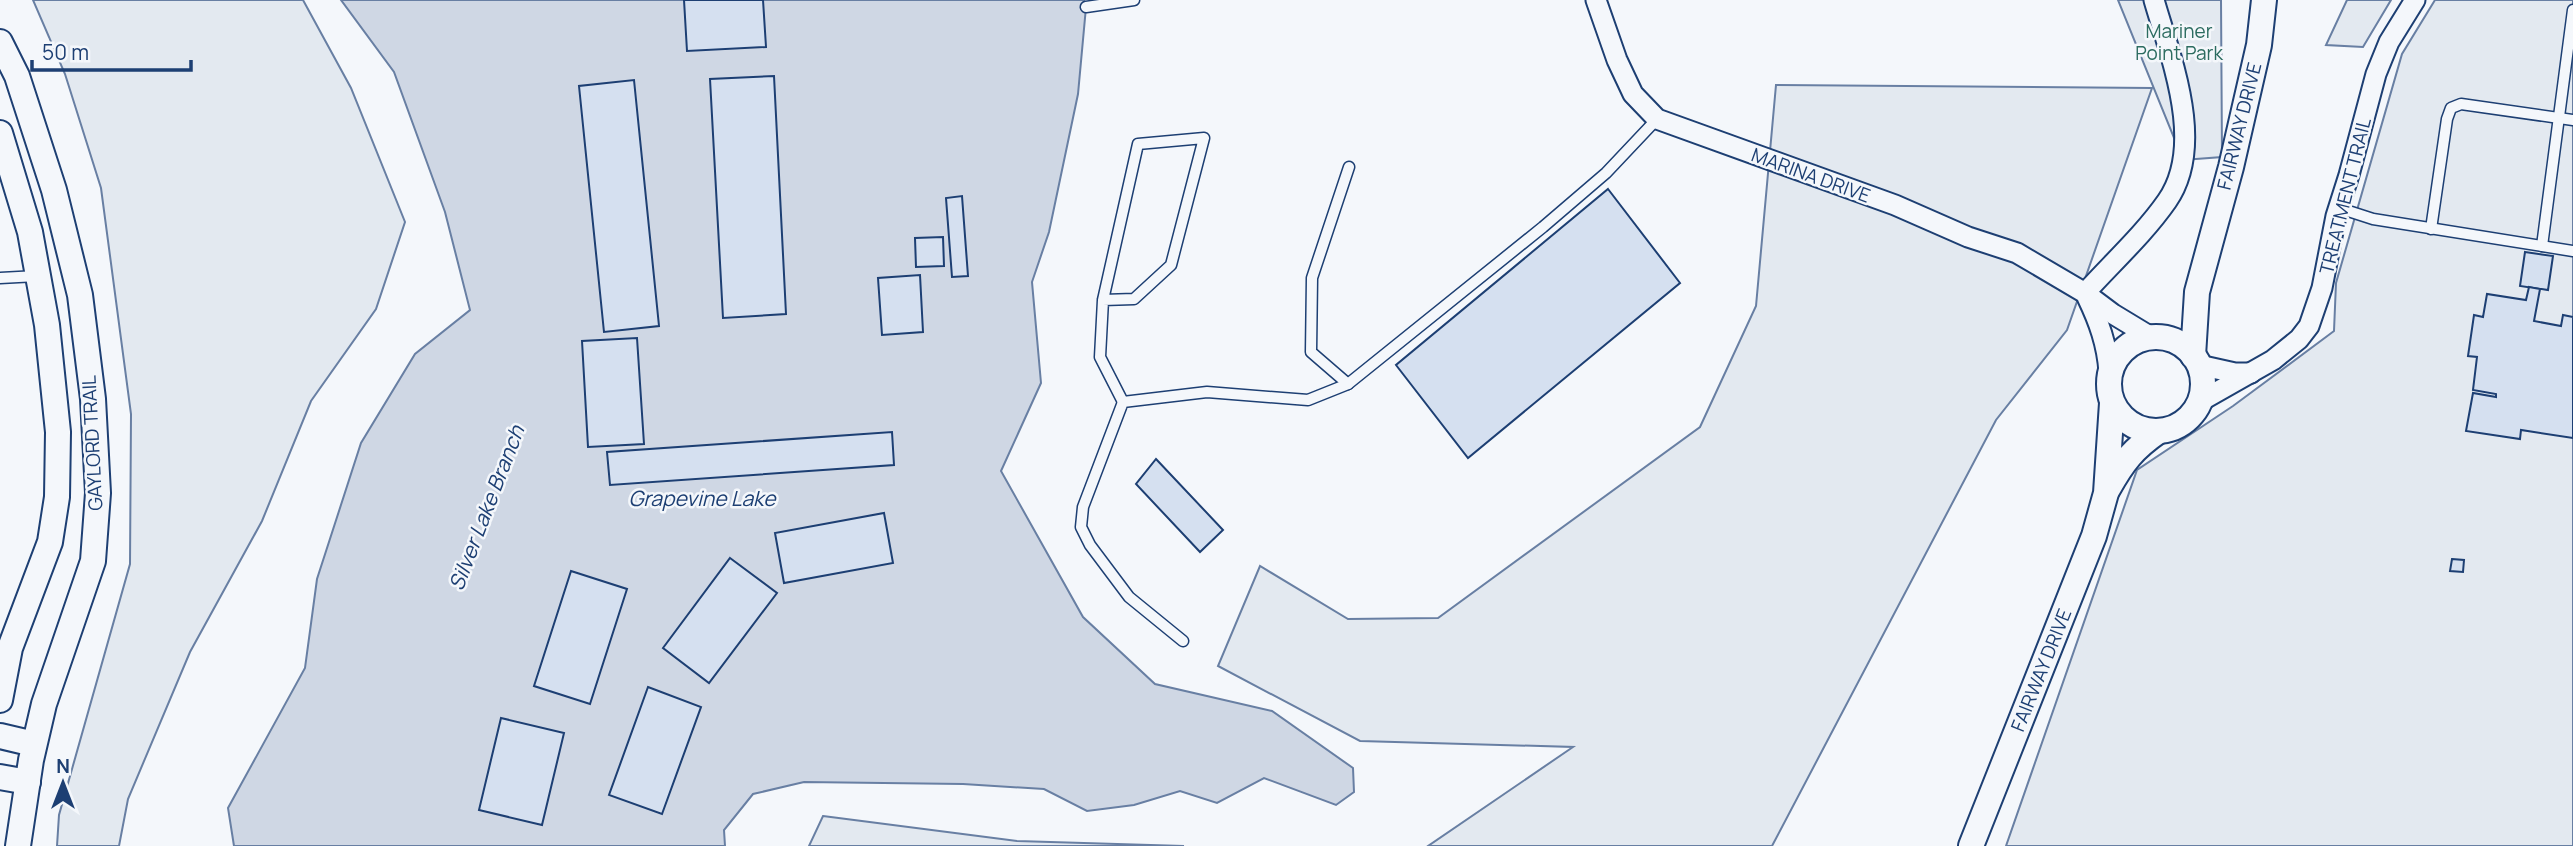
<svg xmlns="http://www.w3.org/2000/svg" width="2573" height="846" viewBox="0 0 2573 846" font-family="Manrope,sans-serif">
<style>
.green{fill:#e3e9f0;stroke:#687fa3;stroke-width:2}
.water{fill:#cfd7e4;stroke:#687fa3;stroke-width:2}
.building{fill:#d5e0f0;stroke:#1d3f73;stroke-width:2}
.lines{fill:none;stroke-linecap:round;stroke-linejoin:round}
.service-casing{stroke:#1d3f73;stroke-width:13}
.minor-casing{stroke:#1d3f73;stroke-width:23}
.tertiary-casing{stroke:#1d3f73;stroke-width:28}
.service{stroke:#f4f7fb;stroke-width:10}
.minor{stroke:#f4f7fb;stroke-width:19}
.tertiary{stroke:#f4f7fb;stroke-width:24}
.labels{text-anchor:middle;stroke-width:5;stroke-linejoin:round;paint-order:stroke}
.park-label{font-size:19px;fill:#2c6c60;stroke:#f4f7fb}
.street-label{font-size:19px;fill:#1d3f73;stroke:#f4f7fb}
.water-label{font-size:21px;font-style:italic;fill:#1d3f73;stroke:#f4f7fb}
</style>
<rect width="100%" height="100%" fill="#f4f7fb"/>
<g class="green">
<path d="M33,0h270l48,88 54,134 -29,87 -65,92 -49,120 -72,131 -62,147 -9,47h-62l2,-31 71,-251 1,-150 -30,-226 -36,-114z"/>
<path d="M2118,0h103l1,157 -39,3z"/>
<path d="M2347,0h44l-28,47 -37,-2z"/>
<path d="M2435,0h138v846h-567l131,-376 96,-64 101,-75 2,-48 66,-229z"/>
<path d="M1776,85l376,3 -85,242 -71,90 -224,426h-344l145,-99 -213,-6 -142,-75 42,-100 88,53 90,-1 262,-191 56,-121z"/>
<path d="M823,816l194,25 167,5h-375z"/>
</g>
<path class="water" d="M341,0h743l2,7 -8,87 -29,138 -17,50 9,101 -40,88 82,146 72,67 117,27 81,57 1,24 -18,13 -72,-27 -47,25 -37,-12 -46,14 -47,6 -43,-22 -81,-5 -159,-2 -51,12 -29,36 1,16h-491l-6,-38 77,-140 12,-89 44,-136 54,-89 55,-44 -25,-98 -51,-140z"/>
<g class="building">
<path d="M684,0h79l3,47 -79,4z"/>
<path d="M774,76l12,238 -63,4 -13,-239z"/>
<path d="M634,80l25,246 -55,6 -25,-246z"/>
<path d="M1608,189l72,94 -212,175 -72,-93z"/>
<path d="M962,196l6,80 -16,1 -6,-79z"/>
<path d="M943,237l1,29 -28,1 -1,-29z"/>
<path d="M2525,252l28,4 -5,34 -28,-4z"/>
<path d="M920,275l3,57 -41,3 -4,-57z"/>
<path d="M2529,287l11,2 -6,32 27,5 2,-11 10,2v121l-52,-8 -1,9 -54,-8 7,-38 23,4v-3l-23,-4 4,-33 -9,-1 6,-41 9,2 4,-23 39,6z"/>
<path d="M637,338l7,106 -56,3 -6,-106z"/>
<path d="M892,432l2,33 -284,20 -3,-33z"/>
<path d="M1156,459l67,71 -23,22 -64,-68z"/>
<path d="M884,513l9,50 -109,20 -9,-50z"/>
<path d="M730,558l47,35 -68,90 -46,-35z"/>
<path d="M2452,559l12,1 -1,12 -13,-1z"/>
<path d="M571,571l56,18 -37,115 -56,-18z"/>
<path d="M648,687l53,20 -39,107 -53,-19z"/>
<path d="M501,718l63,15 -22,92 -63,-15z"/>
</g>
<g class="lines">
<g class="service-casing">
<g id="service">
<path d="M1086,7l48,-7"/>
<path d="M2339,208l34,11 200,32"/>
<path d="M2431,229l16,-110 4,-11 10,-4 112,16"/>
<path d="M2542,246l31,-236"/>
<path d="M0,278l37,-2"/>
<path d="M1103,300l31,-1 37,-34 33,-127 -66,6 -35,156 -3,57 23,45"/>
<path d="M1348,384l-37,-32 1,-74 37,-111"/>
<path d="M1183,641l-54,-44 -39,-52 -9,-18 2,-20 40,-105 84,-10 101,8 40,-16 195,-157 63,-54 51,-54"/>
</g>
</g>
<g class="minor-casing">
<g id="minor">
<path d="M1596,0l21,60 16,34 24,25 238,86 73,32 49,16 68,40 28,21 38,23"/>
<path d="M2085,293c27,-30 59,-59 82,-92 39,-56 4,-142 -13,-201"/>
<path d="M2087,297c12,25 20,47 22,75"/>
<path d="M2199,365l36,8h16"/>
<path d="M2199,402l74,-42 26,-21 10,-13 13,-38 14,-72 13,-41 27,-101 13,-32 26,-42"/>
</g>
</g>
<g class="tertiary-casing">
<g id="tertiary">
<path d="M0,42l17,34 37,114 26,105 13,104 5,94 -5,68 -49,143 -13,56 -13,86"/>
<path d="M0,133l30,99 17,93 11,107 -1,65 -7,45 -40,106 -10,52"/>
<circle cx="2156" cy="384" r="47"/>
<path d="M2193,356l4,-64 34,-125 28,-122 5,-45"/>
<path d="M2108,489c15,-27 25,-40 51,-58"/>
<path d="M0,736l34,8"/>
<path d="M0,777l28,5"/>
<path d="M1971,846l123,-310 12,-43 6,-90"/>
</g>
</g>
<use href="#service" class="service"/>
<use href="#minor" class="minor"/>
<use href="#tertiary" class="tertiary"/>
</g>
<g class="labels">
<g class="park-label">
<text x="2179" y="38">Mariner<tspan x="2179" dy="22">Point Park</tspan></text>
</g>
<g class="street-label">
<text transform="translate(2239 126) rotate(-76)" y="7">FAIRWAY DRIVE</text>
<text transform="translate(1811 175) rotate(20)" y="7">MARINA DRIVE</text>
<text transform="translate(2345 196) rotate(-76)" y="7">TREATMENT TRAIL</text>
<text transform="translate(92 443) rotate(-93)" y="7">GAYLORD TRAIL</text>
<text transform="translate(2041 670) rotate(-68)" y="7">FAIRWAY DRIVE</text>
</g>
<g class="water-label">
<text x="702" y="506">Grapevine Lake</text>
<text transform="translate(487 508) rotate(-69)" y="7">Silver Lake Branch</text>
</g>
</g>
<g transform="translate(63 783)" stroke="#f4f7fb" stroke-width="5" paint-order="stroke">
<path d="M0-5L12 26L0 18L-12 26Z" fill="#1d3f73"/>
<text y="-10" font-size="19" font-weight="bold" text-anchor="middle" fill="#1d3f73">N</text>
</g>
<path d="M32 60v10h159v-10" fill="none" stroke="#1d3f73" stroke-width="3.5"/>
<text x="42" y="60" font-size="21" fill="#1d3f73" stroke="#f4f7fb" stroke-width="5" paint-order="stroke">50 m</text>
</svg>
